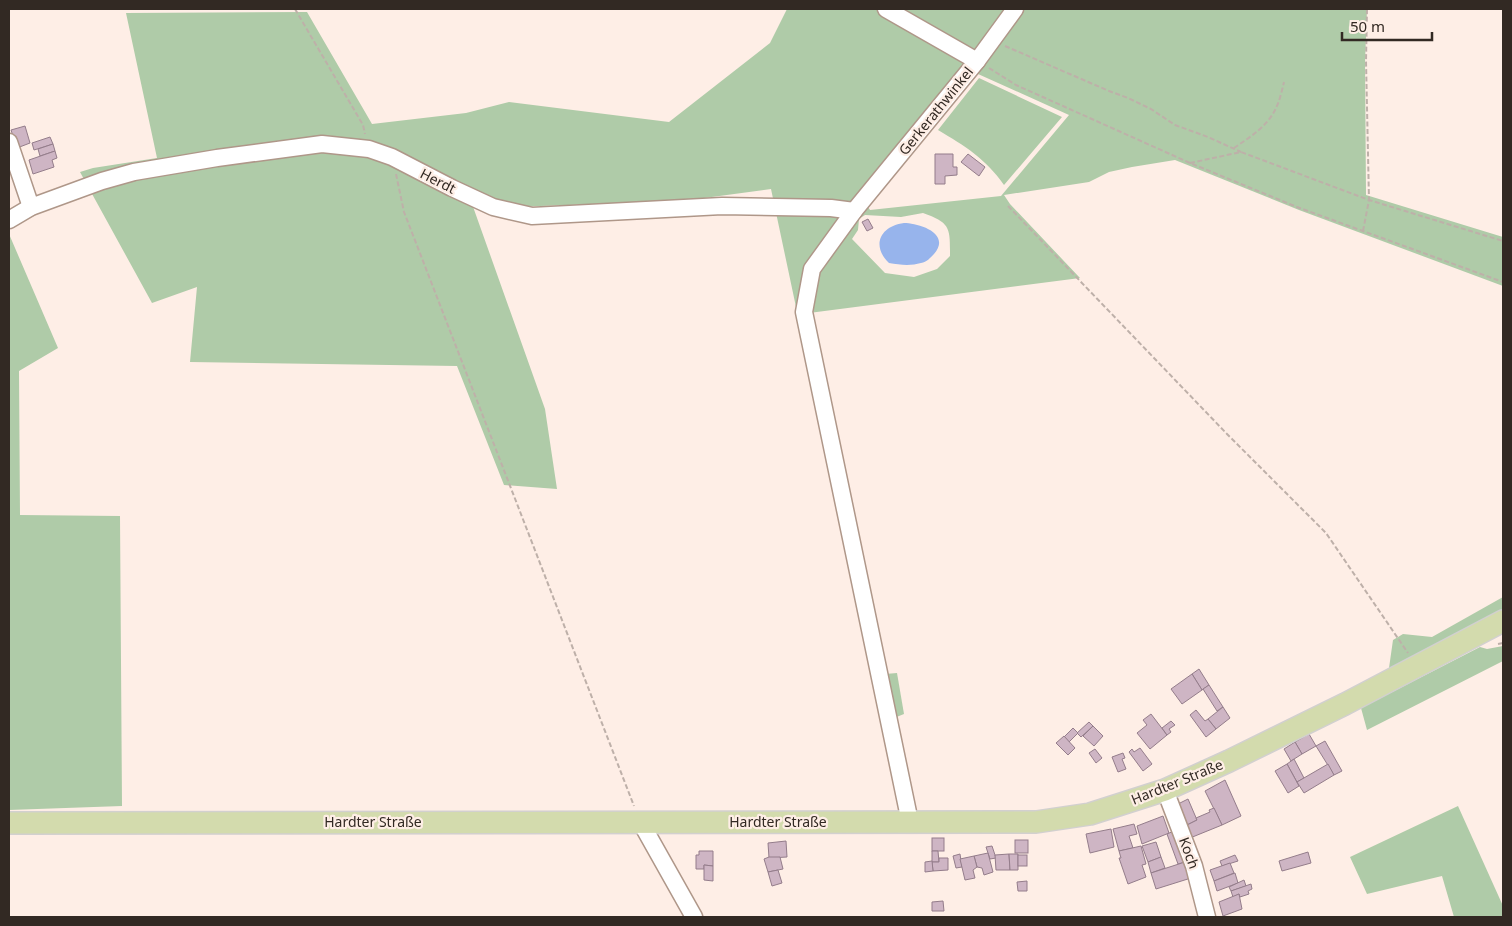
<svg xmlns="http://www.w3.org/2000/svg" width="1512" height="926" viewBox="0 0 1512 926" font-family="'Noto Sans',sans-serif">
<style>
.green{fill:#afcba8;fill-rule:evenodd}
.water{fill:#97b4ec}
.building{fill:#ceb5c4;stroke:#947d8b}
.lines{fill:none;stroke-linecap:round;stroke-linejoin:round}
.minor-casing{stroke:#af9789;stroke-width:19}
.major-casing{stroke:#d2d0cf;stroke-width:24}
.path{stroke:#beb0a9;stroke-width:2;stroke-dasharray:5 2.5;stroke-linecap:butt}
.minor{stroke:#fff;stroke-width:16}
.major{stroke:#d3dbad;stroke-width:21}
.labels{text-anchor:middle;stroke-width:4.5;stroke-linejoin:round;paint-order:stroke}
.street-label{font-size:14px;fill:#322923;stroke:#feeee6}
</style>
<rect width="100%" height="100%" fill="#feeee6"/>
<g class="green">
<path d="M787,9h580l-2,54 1,132 137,42v49l-204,-76 -124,-50 -43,7 -23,5 -20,10 -85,13 6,9 70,74 -271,35 -13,-6 -25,-118 -89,12 -170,6 -46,-20 79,222 12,80 -53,-4 -47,-119 -267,-4 7,-75 -45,16 -72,-131 13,-4 64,-10 -31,-145 181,-1 65,112 94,-11 43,-11 160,20 101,-79zM978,74l91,41 -68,81 -131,14 -3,-5zM923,213c28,10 27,15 27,43l-13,13 -23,8 -29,-4 -33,-34 6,-9 1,-11 6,-4 36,2z"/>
<path d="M979,78l83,39 -58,68c-18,-26 -39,-39 -66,-55z"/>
<path d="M9,234l49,114 -39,23 1,144 100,1 2,290 -113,4z"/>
<path d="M1503,597v17l-118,61 4,-7 4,-28 10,-6 29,3z"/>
<path d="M1503,646v15l-136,69 -6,-22 119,-61 7,2z"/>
<path d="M897,673l7,41 -10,4 -9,-44z"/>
<path d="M1458,806l45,100v11h-49l-12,-41 -75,18 -17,-37z"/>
</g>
<path class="water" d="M904,223c14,0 48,10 30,31 -4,4 -7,8 -13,9 -10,3 -21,2 -32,0 -18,-17 -9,-37 15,-40z"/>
<g class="building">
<path d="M25,126l5,17 -13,5 -6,-18z"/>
<path d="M50,137l3,7 -19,6 -2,-7z"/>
<path d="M53,144l2,7 -15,5 -2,-7z"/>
<path d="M55,151l2,7 -5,2 2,7 -21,7 -4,-14z"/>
<path d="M935,154h18v13h4v8l-12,1v8h-10z"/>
<path d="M968,154l17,13 -6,9 -18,-14z"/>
<path d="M868,219l5,9 -6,3 -5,-9z"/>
<path d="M1199,669l10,16 -7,5 -10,-16z"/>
<path d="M1192,674l10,16 -20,14 -11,-15z"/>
<path d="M1209,685l14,22 -6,4 -14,-22z"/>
<path d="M1223,707l7,11 -14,11 -8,-10z"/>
<path d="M1196,710l9,11 3,-2 8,10 -10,8 -16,-22z"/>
<path d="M1151,714l16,21 -17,14 -13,-16 10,-8 -4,-5z"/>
<path d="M1171,721l4,4 -6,4 2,3 -4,3 -5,-7z"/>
<path d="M1089,722l4,4 -12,11 -4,-4z"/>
<path d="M1093,726l10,10 -9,10 -11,-10z"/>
<path d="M1073,728l5,5 -9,9 -5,-5z"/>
<path d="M1309,734l7,12 -14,8 -7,-12z"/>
<path d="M1064,736l11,12 -7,7 -12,-12z"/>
<path d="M1325,741l17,30 -8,4 -18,-29z"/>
<path d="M1295,742l7,12 -11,7 -7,-12z"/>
<path d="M1140,748l12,16 -9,7 -14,-19 3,-3 2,3z"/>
<path d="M1095,749l7,9 -6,5 -7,-10z"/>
<path d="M1123,753l2,5 -3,1 4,10 -8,3 -6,-15z"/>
<path d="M1294,759l10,19 -7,4 -10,-18z"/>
<path d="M1287,764l12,22 -11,7 -13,-22z"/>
<path d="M1328,764l6,11 -30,18 -7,-11z"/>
<path d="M1225,780l16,36 -19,9 -17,-34z"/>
<path d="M1188,799l9,21 -12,6 -9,-21z"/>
<path d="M1214,808l8,17 -32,13 -5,-12 12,-6 -1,-2 14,-6 -1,-2z"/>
<path d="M1163,816l6,17 -27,11 -5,-18z"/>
<path d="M1134,824l3,10 -8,2 4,12 -14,3 -6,-22z"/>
<path d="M1111,829l3,18 -24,6 -4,-19z"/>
<path d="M1174,831l11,31 -7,2 -11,-30z"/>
<rect x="932" y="838" width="12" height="13"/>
<rect x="1015" y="840" width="13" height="13"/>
<path d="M786,841l1,16 -18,1 -1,-15z"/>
<path d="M1156,842l5,15 -13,5 -6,-16z"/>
<path d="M992,846l4,12 -6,1 -4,-12z"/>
<path d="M1141,846l5,18 -4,1 4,12 -18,7 -9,-26h2l-2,-7z"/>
<path d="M699,851h14v15l-9,-1v4h-8v-14h3z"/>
<path d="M932,851h6l1,11h-7z"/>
<path d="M1308,852l3,11 -29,8 -3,-10z"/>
<path d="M988,853l5,19 -9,3 -2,-7 -5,-1 -3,-11z"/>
<path d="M960,854l2,13 -6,1 -3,-12z"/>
<path d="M1009,854l1,16h-14l-1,-15z"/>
<path d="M1009,854h9v16h-8z"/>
<rect x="1018" y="855" width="9" height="11"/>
<path d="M1235,855l3,6 -16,5 -2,-5z"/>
<path d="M974,856l3,11 -4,3 2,8 -10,2 -5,-21z"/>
<path d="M769,857h11l3,12 -15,3 -4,-13z"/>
<path d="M1161,857l4,11 -14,5 -3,-11z"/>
<path d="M939,858h9v12l-15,1 -1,-9h7z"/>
<path d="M932,861l1,10 -8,1v-10z"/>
<path d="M1185,862l6,16 -35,11 -5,-16z"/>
<path d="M1230,863l4,10 -20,8 -4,-11z"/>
<path d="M704,865l9,1v15l-9,-1z"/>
<path d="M778,870l4,13 -10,3 -4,-14z"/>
<path d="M1235,873l3,10 -21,8 -3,-10z"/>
<path d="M1244,880l2,6 -15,5 -2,-4z"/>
<path d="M1027,881v10h-9l-1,-9z"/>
<path d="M1251,884l1,5 -4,2 1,3 -9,3 -1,-3 -6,3 -2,-6z"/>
<path d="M1239,894l3,15 -19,7 -4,-14z"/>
<path d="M943,901l1,10h-12v-9z"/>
</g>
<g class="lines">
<g class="minor-casing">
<g id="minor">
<path d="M886,9l91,52"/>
<path d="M9,142l22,65"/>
<path d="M9,220l22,-13 71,-26 32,-9 83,-14 105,-14 47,5 23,8 60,31 41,19 39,9 190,-10 109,2 23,3"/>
<path d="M1165,790l29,76 13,51"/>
<path d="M640,821l54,96"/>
<path d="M910,822l-106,-510 8,-43 42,-58 123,-150 38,-52"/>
</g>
</g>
<g class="major-casing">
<path id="major" d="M9,823l1027,-1 54,-8 75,-24 64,-29 116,-57 158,-83"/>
</g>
<g class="path">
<path d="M295,9l68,116 2,9"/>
<path d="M1005,46l104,45 19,7 23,11 24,16 33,12 33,15"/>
<path d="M989,68l27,17 174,78 107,44 206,75"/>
<path d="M1234,148c16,-11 34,-22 42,-40 4,-8 6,-18 8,-26"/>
<path d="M1190,163l51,-11 128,48 134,41"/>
<path d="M396,174l8,38 230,594"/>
<path d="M1008,206l219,228 99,99 82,120"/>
<path d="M1363,231l6,-31 -3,-139 1,-52"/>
<path d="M1498,644l5,-1"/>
</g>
<use href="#minor" class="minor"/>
<use href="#major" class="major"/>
</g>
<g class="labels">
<g class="street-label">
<text transform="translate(936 111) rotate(-51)" y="5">Gerkerathwinkel</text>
<text transform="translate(438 181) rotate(27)" y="5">Herdt</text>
<text transform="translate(1177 782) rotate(-22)" y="5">Hardter Straße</text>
<text x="373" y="827">Hardter Straße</text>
<text x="778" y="827">Hardter Straße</text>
<text transform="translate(1189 853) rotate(70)" y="5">Koch</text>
</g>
</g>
<rect width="1512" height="926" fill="none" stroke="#322923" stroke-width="20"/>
<path d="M1342 32v8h90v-8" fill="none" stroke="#322923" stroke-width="2.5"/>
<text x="1350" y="32" font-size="15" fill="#322923" stroke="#feeee6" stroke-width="4" paint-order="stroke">50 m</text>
</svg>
